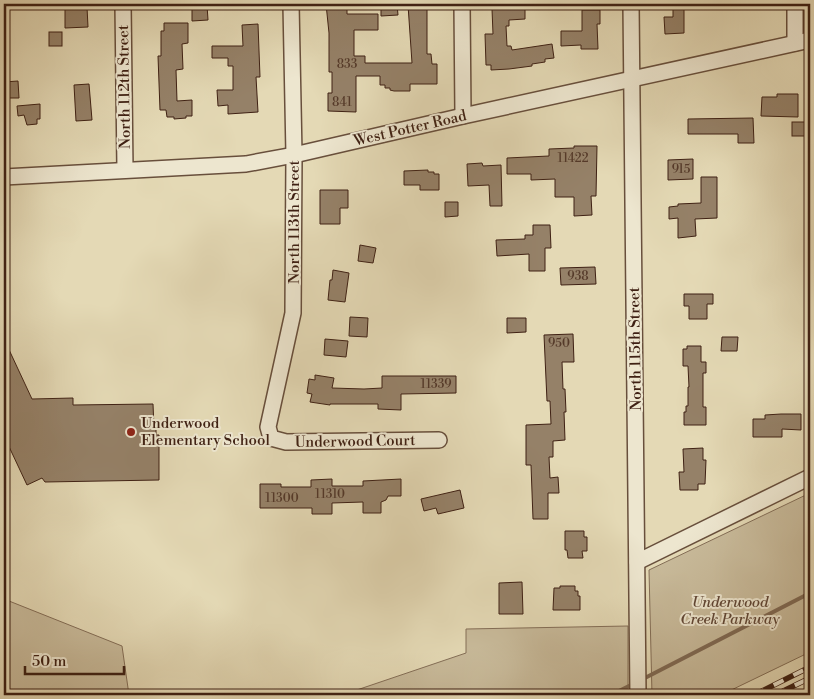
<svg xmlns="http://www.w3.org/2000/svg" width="814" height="699" viewBox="0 0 814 699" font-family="'Libre Bodoni',serif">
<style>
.green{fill:#c8ba9a;stroke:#846e57}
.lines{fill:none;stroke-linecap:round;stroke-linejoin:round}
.stream{stroke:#806a54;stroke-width:4}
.building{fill:#958168;stroke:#3f2114}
.minor-casing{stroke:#684f3c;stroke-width:18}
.minor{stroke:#ede6cf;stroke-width:15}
.rail-casing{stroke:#3f2114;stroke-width:5.5}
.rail{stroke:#ede6cf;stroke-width:4;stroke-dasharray:11;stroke-linecap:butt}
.poi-dot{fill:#8f2418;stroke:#ede6cf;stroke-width:2}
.labels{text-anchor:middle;stroke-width:4;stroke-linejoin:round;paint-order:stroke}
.number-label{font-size:12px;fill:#543929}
.street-label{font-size:15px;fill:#3f2114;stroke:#ede6cf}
.poi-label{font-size:15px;fill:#3f2114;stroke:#ede6cf;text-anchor:start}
.park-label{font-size:15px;font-style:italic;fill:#614736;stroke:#ede6cf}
</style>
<rect width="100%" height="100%" fill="#e4d9b5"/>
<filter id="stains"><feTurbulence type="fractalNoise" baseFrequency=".004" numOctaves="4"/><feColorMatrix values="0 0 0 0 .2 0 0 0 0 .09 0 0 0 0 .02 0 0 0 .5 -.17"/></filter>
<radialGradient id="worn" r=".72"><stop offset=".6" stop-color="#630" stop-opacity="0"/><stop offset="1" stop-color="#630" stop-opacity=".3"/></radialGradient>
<g class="green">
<path d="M810,493v159l-89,43h-69l-3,-125z"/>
<path d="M4,599l118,47 7,49h-125z"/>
<path d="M628,626v69h-286l124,-42v-24z"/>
</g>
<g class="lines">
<g class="stream">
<path d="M641,680l169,-87"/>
<path d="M611,695l24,-12"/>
</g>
</g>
<g class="building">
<path d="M326,4h21v10h31v16h-24v26h11v7h47l-4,-58h19v49h4l1,10h5v20h-27v7h-16l-4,-1v-2h-5v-3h-5v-9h-24v36l-28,-1v-18h4v-21h-3v-39z"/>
<path d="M381,4h16l1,11 -17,1z"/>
<path d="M495,4h30v15l-16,1v6h-3l1,20h4l1,4 40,-6 2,14 -9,1v3l-13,2v2l-23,3 -18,1v-5h-5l-1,-31h8l-1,-25h4z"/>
<path d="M673,4h11v29l-19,1 -1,-17h9z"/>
<path d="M207,5l1,15 -16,1v-15z"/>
<path d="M87,7l1,20 -23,1v-20z"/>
<path d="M582,10h18v14h-3l1,25h-17v-4l-20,1v-15h21z"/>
<path d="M164,23h24v20l-6,1 1,25 -7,1 1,31 15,-1v16h-6v2l-12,1v-2h-7l-1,-7h-6l-2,-54h3v-25h3z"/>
<path d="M258,24l2,53h-4l2,35 -30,2v-9l-10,1 -1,-16h16v-24h-5v-8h-16v-12h31l-1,-21z"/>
<rect x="49" y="32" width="13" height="14"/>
<path d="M18,81l1,17h-15v-16z"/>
<path d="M89,84l3,36 -16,1 -2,-36z"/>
<path d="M777,94h21v23l-37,-1 1,-19h15z"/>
<path d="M40,104v15h-3v5l-10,1 -3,-10 -6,1 -1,-10z"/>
<path d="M753,118l1,25h-16v-9h-50v-15z"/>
<rect x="792" y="122" width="18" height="14"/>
<path d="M574,146h23l-1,50h-5l1,19 -18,1v-19h-19v-18l-24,1v-6h-24v-16l42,-2v-7l25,-1z"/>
<path d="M693,159v20l-25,1v-20z"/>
<path d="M482,163l1,3 18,-1 1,41h-12l-1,-21 -21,1 -1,-22z"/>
<path d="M428,170v2h6v2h5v16h-19v-5h-16v-14z"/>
<path d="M701,177h16v41l-22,1 1,17 -18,2v-20l-9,1v-12l9,-1v-2l23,-1z"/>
<path d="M320,190h28v18h-8v16h-20z"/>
<path d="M445,202h13v14l-13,1z"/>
<path d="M533,225h17l1,23h-6v23h-16v-17l-32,2 -1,-16 29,-1v-4h8z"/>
<path d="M360,245l16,3 -3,15 -15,-2z"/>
<path d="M595,267l1,17 -35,1 -1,-17z"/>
<path d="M333,270l16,3 -4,29 -17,-2 2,-20h2z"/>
<path d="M684,294h29v10h-6v15h-18v-13h-5z"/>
<path d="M350,317l18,1 -1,19 -18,-1z"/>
<path d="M507,318h19v14l-19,1z"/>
<path d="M573,334l1,28h-12l1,27h2l1,23h-2l1,28 -12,1v16h-4l1,21 8,-1 1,16h-11v26h-15l-2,-54h-5v-40l25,-1 -1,-23h-3l-3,-66z"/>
<path d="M722,337h16l-1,14h-16z"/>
<path d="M4,339l28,60 41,-1v7l80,-1 1,24h2v7h3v45l-114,2 -3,-4 -15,7 -23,-49z"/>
<path d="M325,339l23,2 -2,16 -22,-2z"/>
<path d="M687,346h14v16h5v11h-3v34h3v18h-22v-13h2v-6h2v-19h1l-1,-21h-5v-17h4z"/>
<path d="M315,375l19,3 -2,10 32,1 18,-1v-12h74v17l-55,1v16l-23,-1v-5h-48v1l-20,-3 2,-8 -5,-1 2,-14 6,1z"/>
<path d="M781,414h20v16l-19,-1v8h-29v-18h12v-4z"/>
<path d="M703,448v12h3l-1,24h-7v6h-18l-1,-18h5l-1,-23z"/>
<path d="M332,479v7h31v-5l38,-2v17h-13l-2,4 -5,2v11h-18v-11l-31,1v11h-20v-6h-52v-24h21v3h30v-7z"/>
<path d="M460,490l4,18 -26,6 -2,-6 -12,3 -3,-12z"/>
<path d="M565,531h19v6h3v14h-5l1,7h-15l-1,-8h-2z"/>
<path d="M522,582l1,32h-24v-31z"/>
<path d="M560,586h15v5h3v5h2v14h-27l1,-22h6z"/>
</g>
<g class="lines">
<g class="minor-casing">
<g id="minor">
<path d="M123,4l2,166"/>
<path d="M291,4l3,151 -1,158 -25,114 3,11 15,4 153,-2"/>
<path d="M462,4l1,112"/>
<path d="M631,4l7,691"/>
<path d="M795,4v39"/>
<path d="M4,177l242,-13 48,-9 169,-39 347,-76"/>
<path d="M637,562l173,-85"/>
</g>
</g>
<use href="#minor" class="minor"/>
<g class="rail-casing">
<g id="rail">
<path d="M754,695l56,-28"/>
<path d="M775,695l35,-17"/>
</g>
</g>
<use href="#rail" class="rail"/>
</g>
<circle class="poi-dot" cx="131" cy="432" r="5"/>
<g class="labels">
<g class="number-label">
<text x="347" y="68">833</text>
<text x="342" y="106">841</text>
<text x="573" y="162">11422</text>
<text x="681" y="173">915</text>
<text x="578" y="280">938</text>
<text x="559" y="347">950</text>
<text x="436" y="388">11339</text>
<text x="330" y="498">11310</text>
<text x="282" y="502">11300</text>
</g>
<g class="street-label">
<text transform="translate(124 87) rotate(-91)" y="5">North 112th Street</text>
<text transform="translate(410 128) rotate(-13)" y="5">West Potter Road</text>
<text transform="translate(294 222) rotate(-90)" y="5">North 113th Street</text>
<text transform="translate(635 349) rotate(-91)" y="5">North 115th Street</text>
<text transform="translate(355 441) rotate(-1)" y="5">Underwood Court</text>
</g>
<g class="poi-label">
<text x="141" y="428">Underwood<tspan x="141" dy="17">Elementary School</tspan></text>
</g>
<g class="park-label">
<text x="730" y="607">Underwood<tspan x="730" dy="17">Creek Parkway</tspan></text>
</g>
</g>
<rect width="814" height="699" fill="none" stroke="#e4d9b5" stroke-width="20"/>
<rect x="5" y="5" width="804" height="689" fill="none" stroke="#3f2114" stroke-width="2.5"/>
<rect x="10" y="10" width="794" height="679" fill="none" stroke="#3f2114"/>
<path d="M25 666v8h99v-8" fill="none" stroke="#3f2114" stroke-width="2.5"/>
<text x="32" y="666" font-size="15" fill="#3f2114" stroke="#ede6cf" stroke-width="4" paint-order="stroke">50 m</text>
<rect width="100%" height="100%" filter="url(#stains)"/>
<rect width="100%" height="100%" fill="url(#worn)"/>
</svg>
